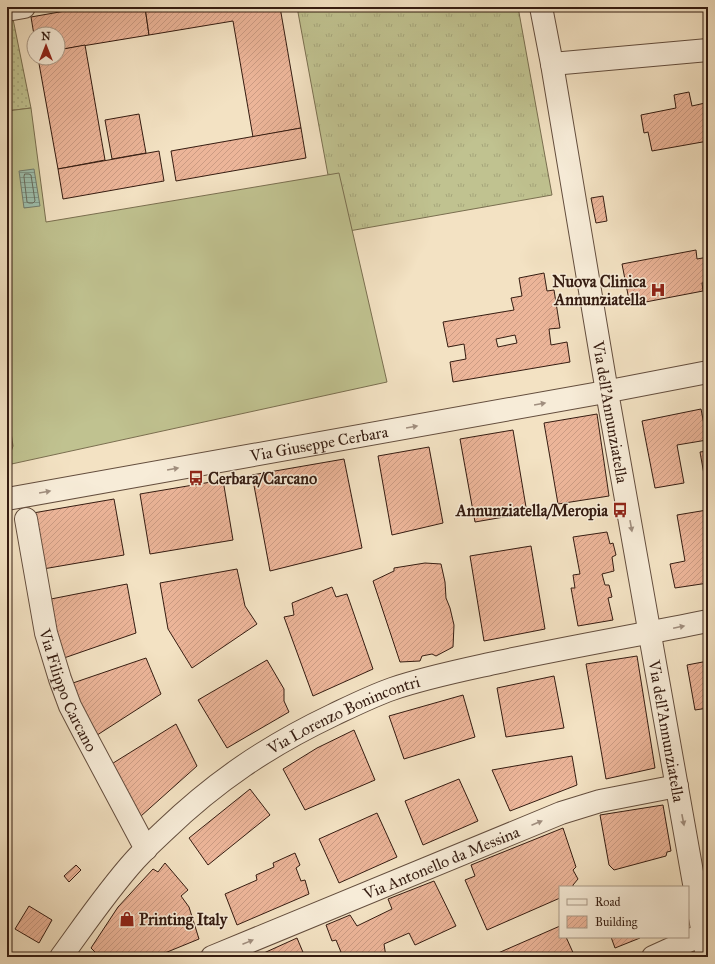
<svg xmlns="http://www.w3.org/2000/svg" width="715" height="964" viewBox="0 0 715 964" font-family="'IM FELL Great Primer',serif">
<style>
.grass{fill:url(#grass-tufts);stroke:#7a6f50}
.park{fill:url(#park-dots);stroke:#7a6f50}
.pitch{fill:#c0c290;stroke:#7a6f50}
.water{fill:url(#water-rules);stroke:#737e6f}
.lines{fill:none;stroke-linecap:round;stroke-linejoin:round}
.shore{stroke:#696e5f;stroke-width:1}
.building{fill:url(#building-hatch);stroke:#351c11;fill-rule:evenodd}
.minor-casing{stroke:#644e3e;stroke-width:24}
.minor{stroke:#f7ecd8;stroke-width:22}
.oneway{fill:#a08e7e}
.labels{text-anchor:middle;stroke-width:3;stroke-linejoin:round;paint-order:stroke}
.poi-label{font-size:16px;font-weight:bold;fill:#351c11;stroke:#f7ecd8;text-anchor:end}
.street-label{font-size:16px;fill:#351c11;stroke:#f7ecd8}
</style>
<defs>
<pattern id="grass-tufts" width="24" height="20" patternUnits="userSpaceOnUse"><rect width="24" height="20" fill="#c0c290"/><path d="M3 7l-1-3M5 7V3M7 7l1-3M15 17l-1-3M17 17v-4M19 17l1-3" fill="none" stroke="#a6a67b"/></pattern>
<pattern id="park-dots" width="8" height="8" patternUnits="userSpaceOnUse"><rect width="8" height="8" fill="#c0c290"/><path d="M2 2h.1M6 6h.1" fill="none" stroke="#a6a67b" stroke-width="1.8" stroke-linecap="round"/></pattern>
<pattern id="water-rules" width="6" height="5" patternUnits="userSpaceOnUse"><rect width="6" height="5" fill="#9dbfad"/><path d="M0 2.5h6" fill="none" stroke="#819a8b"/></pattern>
<pattern id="building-hatch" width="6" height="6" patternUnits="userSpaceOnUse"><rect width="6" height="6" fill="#ecb599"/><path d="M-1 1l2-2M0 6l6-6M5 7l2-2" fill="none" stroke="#cb9b83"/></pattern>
</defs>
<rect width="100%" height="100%" fill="#f3e2c3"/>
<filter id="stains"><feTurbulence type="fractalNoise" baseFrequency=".005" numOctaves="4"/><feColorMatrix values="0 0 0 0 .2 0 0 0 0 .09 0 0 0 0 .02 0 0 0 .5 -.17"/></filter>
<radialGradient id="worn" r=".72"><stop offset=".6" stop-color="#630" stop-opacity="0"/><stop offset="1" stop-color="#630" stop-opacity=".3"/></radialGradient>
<path class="grass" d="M297,7h221l34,188 -203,36 -21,-56z"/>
<g class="park">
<path d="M12,14l19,94 -24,3v-89z"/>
<path d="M7,405l6,42 -2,5 -4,2z"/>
</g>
<path class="pitch" d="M31,108l15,114 293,-49 48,209 -380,83v-11l4,-2 2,-6 -6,-41v-294z"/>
<path class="water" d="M34,169l6,37 -16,2 -5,-37z"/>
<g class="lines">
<path class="shore" d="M25,174h4l2,1 4,26 -2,2h-4l-2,-1 -3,-25z"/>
</g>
<g class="building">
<path d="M88,7h57l4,28 -91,15v-16l-24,1 -3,-18z"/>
<path d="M145,7h135l21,121 -48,9 -20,-116 -84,14z"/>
<path d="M85,45l20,115 -47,9 -20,-111h20v-8z"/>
<path d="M689,92l3,14 13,-3 3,18v20l-56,10 -4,-19 -4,1 -3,-18 35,-7 -2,-13z"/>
<path d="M139,114l7,39 -34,6 -7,-39z"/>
<path d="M301,128l5,30 -130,23 -5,-30z"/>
<path d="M159,151l5,30 -101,18 -5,-30z"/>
<path d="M603,196l4,25 -11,2 -5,-25z"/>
<path d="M696,250l1,9 11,-2v25l-6,1 1,8 -73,14 -8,-41z"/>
<path d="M544,273l3,18 7,-1 6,38 -11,1 2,16 16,-3 3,20 -117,20 -3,-20 16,-3 -2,-15 -16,3 -5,-25 71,-12 -3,-12 11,-2 -3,-18zM515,335l2,8 -19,4 -2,-8z"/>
<path d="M701,409l6,31 -30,5 7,38 -29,5 -13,-67z"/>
<path d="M597,414l12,82 -51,8 -14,-81z"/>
<path d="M513,430l14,83 -52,9 -15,-83z"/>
<path d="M429,447l14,76 -51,12 -14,-79z"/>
<path d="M708,451v46l-8,-45z"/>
<path d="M344,459l18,89 -92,23 -18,-96z"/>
<path d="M223,480l10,60 -83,14 -10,-60z"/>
<path d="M114,499l10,56 -81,14 -10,-56z"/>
<path d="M707,510l1,7v66l-33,5 -5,-24 15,-3 -8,-46z"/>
<path d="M607,532l3,12 3,-1 3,12 -4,2 2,14 -12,3 3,11h4l3,12 -4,1 5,22 -35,6 -7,-38h4l-2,-13 7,-1 -7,-37z"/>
<path d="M531,546l14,83 -61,12 -14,-85z"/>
<path d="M425,563l16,1 4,18 1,16 4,10 4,17 -1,22 -17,9 -4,-2 -10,2 -2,5 -20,1 -27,-81 21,-10v-3z"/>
<path d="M237,569l8,37 12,18 -65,44 -24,-39 -8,-46z"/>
<path d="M127,584l9,49 -72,25 -3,-4 -10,-55z"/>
<path d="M332,587l4,10 11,-3 26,75 -60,27 -29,-79 10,-2 -2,-12z"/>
<path d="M637,656l18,112 -49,11 -20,-115z"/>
<path d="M146,658l15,36 -70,45 -21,-55z"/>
<path d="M267,660l17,29v12l5,11 -62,36 -29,-48z"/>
<path d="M708,661v47l-13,2 -8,-45z"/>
<path d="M554,676l10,52 -58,9 -9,-49z"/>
<path d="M463,695l12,42 -71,22 -15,-43z"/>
<path d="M176,724l21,42 -56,50 -15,-15 -16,-36z"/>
<path d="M354,730l21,50 -70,30 -22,-41 34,-21z"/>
<path d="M572,756l5,29 -67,26 -18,-41z"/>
<path d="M459,779l19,42 -55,24 -18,-44z"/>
<path d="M250,789l20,26 -62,50 -19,-27z"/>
<path d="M663,805l8,46 -4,1 -1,4 -52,14 -5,-5 -9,-50z"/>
<path d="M377,813l20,44 -58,26 -20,-44z"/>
<path d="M563,828l13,39 -3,3 5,9 -5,6v2h-13v11l-73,32 -22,-50 10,-4 -4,-11z"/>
<path d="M295,853l5,12 -4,3 5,13 4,-1 4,14 -72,31 -12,-31 32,-14 -1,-5 18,-8 -1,-4z"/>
<path d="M165,863l23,27 -7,6 8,11 10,32 -44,18h-55l-9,-9 27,-41 35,-38 5,3z"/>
<path d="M76,865l5,5 -12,12 -5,-6z"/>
<path d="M434,881l22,45 -41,19 -6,-12 -25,11 2,13h-43l-7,-17 -4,1 -6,-16 24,-10 7,11 35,-17 -4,-10z"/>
<path d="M29,906l23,14 -13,23 -24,-14z"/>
<path d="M560,926v11h6l9,20h-86z"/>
<path d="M611,937h28l1,1 -25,10z"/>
<path d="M297,938l8,19h-50z"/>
</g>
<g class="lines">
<g class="minor-casing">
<g id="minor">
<path id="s1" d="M541,7l11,57 55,328 100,565"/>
<path d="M7,10l17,-3"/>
<path d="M552,64l156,-14"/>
<path id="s2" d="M7,499l587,-105 114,-22"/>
<path id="s3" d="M26,519l20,114 14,46 10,27 13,25 63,118"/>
<path id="s4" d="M61,957c24,-33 47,-67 74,-97 9,-10 19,-20 29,-29 52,-50 104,-85 169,-116 19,-9 39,-19 59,-26 35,-12 71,-19 107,-27 70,-15 140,-27 209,-41"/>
<path id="s5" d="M212,957l349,-144 39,-12 77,-15"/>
<path d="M653,957l55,-25"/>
</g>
</g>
<use href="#minor" class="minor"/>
</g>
<defs><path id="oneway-solid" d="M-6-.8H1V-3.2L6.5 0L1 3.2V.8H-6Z"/></defs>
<g class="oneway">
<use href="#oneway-solid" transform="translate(540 404) rotate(-10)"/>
<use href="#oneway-solid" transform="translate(412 427) rotate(-10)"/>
<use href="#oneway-solid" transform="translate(173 469) rotate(-10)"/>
<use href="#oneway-solid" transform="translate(45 492) rotate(-10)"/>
<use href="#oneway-solid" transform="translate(631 526) rotate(80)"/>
<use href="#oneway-solid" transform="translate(679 627) rotate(-12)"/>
<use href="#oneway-solid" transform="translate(683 820) rotate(79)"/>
<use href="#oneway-solid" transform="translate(537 823) rotate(-23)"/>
<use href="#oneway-solid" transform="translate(248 942) rotate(-22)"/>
</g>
<defs>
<g id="hospital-bare" transform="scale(1.2)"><path d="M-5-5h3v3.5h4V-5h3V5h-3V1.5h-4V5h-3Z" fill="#8f2418" stroke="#f7ecd8" stroke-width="2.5" paint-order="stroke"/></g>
<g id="bus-bare" transform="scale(1.2)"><path d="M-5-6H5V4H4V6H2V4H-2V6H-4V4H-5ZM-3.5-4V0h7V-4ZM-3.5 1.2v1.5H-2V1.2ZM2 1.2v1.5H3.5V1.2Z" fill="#8f2418" stroke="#f7ecd8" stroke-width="2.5" paint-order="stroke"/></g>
<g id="shop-bare" transform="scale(1.2)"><path d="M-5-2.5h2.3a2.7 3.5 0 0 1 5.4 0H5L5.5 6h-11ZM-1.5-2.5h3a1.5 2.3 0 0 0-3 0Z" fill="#8f2418" stroke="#f7ecd8" stroke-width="2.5" paint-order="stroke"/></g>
</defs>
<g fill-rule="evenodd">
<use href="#hospital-bare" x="658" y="290"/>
<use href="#bus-bare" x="196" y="478"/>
<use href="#bus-bare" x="620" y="510"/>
<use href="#shop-bare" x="127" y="919"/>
</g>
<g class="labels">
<g class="poi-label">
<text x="646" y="287">Nuova Clinica<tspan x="646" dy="18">Annunziatella</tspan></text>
<text x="208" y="484" text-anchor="start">Cerbara/Carcano</text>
<text x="608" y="516">Annunziatella/Meropia</text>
<text x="139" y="925" text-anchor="start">Printing Italy</text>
</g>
<g class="street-label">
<text dy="6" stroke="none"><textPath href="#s1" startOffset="411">Via dell'Annunziatella</textPath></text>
<text dy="6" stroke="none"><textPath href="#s2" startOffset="317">Via Giuseppe Cerbara</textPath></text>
<text dy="6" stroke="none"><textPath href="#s3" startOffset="177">Via Filippo Carcano</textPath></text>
<text dy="6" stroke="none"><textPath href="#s4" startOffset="379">Via Lorenzo Bonincontri</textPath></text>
<text dy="6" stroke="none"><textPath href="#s1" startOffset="735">Via dell'Annunziatella</textPath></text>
<text dy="6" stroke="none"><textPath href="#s5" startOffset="248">Via Antonello da Messina</textPath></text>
</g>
</g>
<rect width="715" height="964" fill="none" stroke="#f3e2c3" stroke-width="24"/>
<rect x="8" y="8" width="699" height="948" fill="none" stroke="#351c11" stroke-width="2"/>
<rect x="12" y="12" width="691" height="940" fill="none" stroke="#351c11"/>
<rect x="559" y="886" width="130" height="52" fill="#f7ecd8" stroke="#a99988"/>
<rect x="567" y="899" width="20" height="6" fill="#f7ecd8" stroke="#a99988"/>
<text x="595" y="906" font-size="12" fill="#351c11">Road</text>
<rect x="567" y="916" width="20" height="12" fill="url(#building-hatch)" stroke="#a99988"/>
<text x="595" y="926" font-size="12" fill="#351c11">Building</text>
<g transform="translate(46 46)"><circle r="19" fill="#f7ecd8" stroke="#a99988"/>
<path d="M0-3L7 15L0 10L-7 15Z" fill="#8f2418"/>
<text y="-6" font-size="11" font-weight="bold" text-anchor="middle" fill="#351c11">N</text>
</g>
<rect width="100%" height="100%" filter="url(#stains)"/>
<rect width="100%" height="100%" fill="url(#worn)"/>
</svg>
